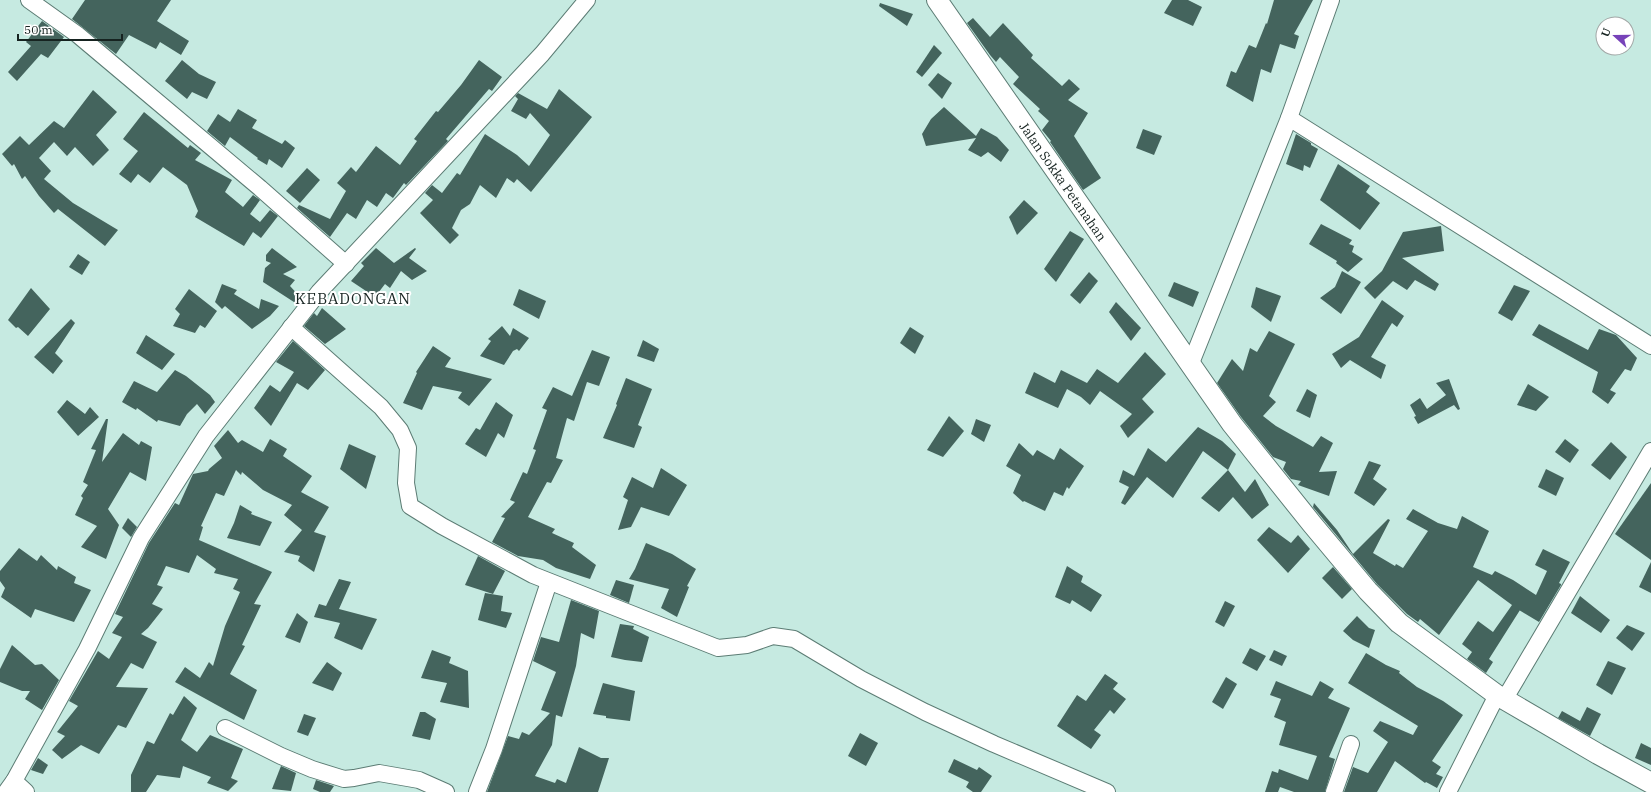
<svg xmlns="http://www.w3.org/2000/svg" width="1651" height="792" viewBox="0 0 1651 792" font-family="'IBM Plex Serif',serif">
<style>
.building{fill:#44645d}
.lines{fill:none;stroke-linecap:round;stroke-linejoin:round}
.minor-casing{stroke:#5c7c74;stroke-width:18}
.major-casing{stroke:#5c7c74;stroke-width:22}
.minor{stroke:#fff;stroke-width:16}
.major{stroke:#fff;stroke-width:20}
.labels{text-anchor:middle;stroke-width:4;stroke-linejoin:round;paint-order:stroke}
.street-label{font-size:13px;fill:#162320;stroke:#fff}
.quarter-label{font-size:15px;letter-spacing:1px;fill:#162320;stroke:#fff}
</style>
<rect width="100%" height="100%" fill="#c6eae1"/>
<g class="building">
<path d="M85,0h86l-14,21 32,20 -8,14 -21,-13 -4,7 -27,-14 -13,19 -44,-35z"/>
<path d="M1172,0h16l14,7 -9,19 -29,-13z"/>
<path d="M1274,0h39l-19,34 5,2 -4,13 -15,-5 -9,29 -10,-4 -8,33 -27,-16 5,-15 5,2 13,-28 7,3 10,-25 1,1z"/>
<path d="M880,3l33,11 -6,12 -28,-20z"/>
<path d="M973,18l17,19 13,-14 30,32 -2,3 31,28 7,-7 11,10 -12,11 20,13 -14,23 27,42 -18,12 -33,-48 1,-1 -9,-11 7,-9 -11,-10 2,-2 -27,-25 6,-7 -19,-20 -4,5 -6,-7 -23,-32z"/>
<path d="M42,21l22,16 -16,21 -7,-4 -24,27 -9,-9 23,-26 -5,-4z"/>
<path d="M934,45l8,8 -20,24 -6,-5z"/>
<path d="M182,60l17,14 17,8 -9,17 -15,-7 -5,7 -22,-18z"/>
<path d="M479,60l23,17 -10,14 -3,-2 -43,50 2,2 -42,44 -2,-2 -11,15 -7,-5 -9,14 -10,-7 -11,19 -9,-6 -17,24 -33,-29 2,-3 31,14 16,-28 -9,-8 14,-16 5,5 20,-26 24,19 17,-24 -3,-2 22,-28 2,1 23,-27z"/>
<path d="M938,73l14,10 -10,16 -14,-14z"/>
<path d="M559,89l33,28 -61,75 -14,-13 -3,4 -7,-5 -11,20 -16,-13 -10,19 -9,6 -9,18 7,7 -9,9 -30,-31 13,-13 -8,-7 7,-8 10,8 15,-20 3,2 25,-41 32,21 12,11 21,-31 -20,-22 -4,6 -15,-8 7,-12 -3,-3 3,-3 29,16z"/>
<path d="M93,90l24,22 -21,23 13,15 -16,16 -18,-19 -8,9 -13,-14 -15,16 12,13 -7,8 29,24 45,27 -13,16 -47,-37 -4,4 -15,-17 -14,-20 -3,3 -8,-15 -2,2 -10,-12 18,-18 9,9 25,-24 10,7z"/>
<path d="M944,107l32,29 5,-8 16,9 12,13 -8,12 -13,-10 -7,5 -13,-7 8,-12 -50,8 -4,-12 9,-15z"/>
<path d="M238,109l19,11 -5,8 30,16 3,-4 10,8 -13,20 -13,-9 -2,6 -10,-6 1,-1 -28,-21 -5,9 -18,-15 11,-17 12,8z"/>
<path d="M144,112l44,36 2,-3 11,8 -6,7 37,20 -7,12 18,15 10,-12 7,5 -10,14 10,8 10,-12 8,6 -17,22 -8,-6 -9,14 -49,-29 3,-6 -11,-26 -24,-18 -13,16 -12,-9 -7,9 -12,-9 19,-23 -15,-12z"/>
<path d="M1143,129l19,7 -8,19 -18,-7z"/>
<path d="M1296,134l15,9v2l7,4 -8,19 -6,-3 -1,6 -17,-7z"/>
<path d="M1338,164l32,22 -4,6 14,11 -20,27 -40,-30z"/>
<path d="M307,168l13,12 -20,23 -14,-12z"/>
<path d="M1024,200l14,13 -21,22 -8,-18z"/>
<path d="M1321,224l31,16 -3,4 5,2 -2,6 11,7 -15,13 -12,-9 1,-2 -28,-17z"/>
<path d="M1441,226l3,25 -42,7 37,26 -4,7 -20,-11 -8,10 -14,-9 -18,18 -11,-11 18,-17 21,-39z"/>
<path d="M1070,231l14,8 -28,43 -12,-13z"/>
<path d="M272,248l25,19 -14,7 12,6 -5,6 12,13 -5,5 -34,-22 2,-14 6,-5 -5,-2v-6z"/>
<path d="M376,248l18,15 21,-15 1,1 -7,9 18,13 -15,9 -11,-9 -11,17 -5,-4 -10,13 -24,-16 13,-15 -3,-3z"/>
<path d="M78,254l12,8 -8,13 -13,-8z"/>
<path d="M1342,271l19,11 -20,32 -21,-16 15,-11z"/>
<path d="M1089,272l9,9 -18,23 -10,-9z"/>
<path d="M1174,282l25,10 -6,15 -25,-11z"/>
<path d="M222,284l15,6 -3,4 25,15 2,-10 18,7 -9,10 -18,13 -27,-23 -3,3 -7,-7z"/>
<path d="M1514,285l16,6 -18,30 -14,-8z"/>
<path d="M1256,287l25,9 -10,26 -20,-15z"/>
<path d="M31,288l19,21 -22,27 -10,-9 -2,1 -8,-8z"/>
<path d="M189,289l28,22 -12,17 -5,-3 -5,8 -22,-7 7,-12 -5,-5z"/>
<path d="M519,289l27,12 -7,18 -26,-14z"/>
<path d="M1382,300l22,16 -7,11 -5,-4 -21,34 15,8 -5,14 -31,-19 -9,8 -9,-14 27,-17z"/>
<path d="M1116,302l25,26 -10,13 -22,-29z"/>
<path d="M322,308l24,21 -21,15 -21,-18 10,-13 3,3z"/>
<path d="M71,319l4,4 -20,30 8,8 -10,13 -19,-17z"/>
<path d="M1539,324l49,26 11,-21 17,6 21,23 -6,13 -6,-2 -15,21 6,3 -8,11 -16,-12 6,-20 -66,-37z"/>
<path d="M502,326l8,10 3,-8 16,10 -10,13 -2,-2 -4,2 -9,14 -24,-9 11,-15 -3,-2z"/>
<path d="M910,327l14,9 -9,18 -15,-11z"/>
<path d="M1269,331l26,13 -26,52 7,6 -13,14 13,10 37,21 8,-11 12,7 -14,29 18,-1 -8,25 -31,-11 3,-4 -10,-2 -8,-10 3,-7 -13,-5 -32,-40 -24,-34 15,-24 11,12 7,-23 7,4z"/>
<path d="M146,335l29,19 -13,16 -26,-17z"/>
<path d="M643,340l16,9 -5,13 -17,-6z"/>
<path d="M293,341l32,29 -17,20 -11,-7 -26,43 -17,-18 16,-23 10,7 14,-20 -18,-10z"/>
<path d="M433,346l18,12 -6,9 47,12 -23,27 -11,-8 4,-6 -29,-6 -11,24 -19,-7 14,-30 -1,-1z"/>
<path d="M592,350l18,7 -11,29 -12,-4 -13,39 -7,-3 -11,40 7,2 -12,23 -4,-1 -19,35 27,12 -3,4 22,10 -2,4 24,18 -6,14 -34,-11 -13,-8 -25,-4 -26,-14 13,-24 -4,-1 14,-15 -5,-2 13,-28 4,2 9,-24 -3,-1 14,-39 -5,-2 11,-21 19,9z"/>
<path d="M1145,352l21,22 -24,25 12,13 -26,26 -8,-12 12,-12 -32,-23 -10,14 -9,-8 -14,-8 -9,19 -33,-15 9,-21 21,11 6,-13 26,13 10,-14 21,14z"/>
<path d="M175,370l11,6 24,19 5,7 -10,12 -8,-10 -10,10 -7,12 -22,-6 -1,2 -20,-14 -1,2 -14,-8 12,-21 23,11z"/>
<path d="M626,378l26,11 -14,36 4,2 -8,21 -31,-10 14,-33 -1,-1z"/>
<path d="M1449,379l11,30 -2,1 -4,-5 -36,19 -4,-7 2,-1 -6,-11 10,-7 7,11 19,-14 -10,-12z"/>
<path d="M1528,384l21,13 -13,14 -19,-6z"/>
<path d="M1307,389l10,6 -7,23 -14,-7z"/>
<path d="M67,400l18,14 5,-7 9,10 -21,19 -21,-24z"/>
<path d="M496,402l17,13 -9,23 -6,-5 -12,24 -21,-13 11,-16 4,2z"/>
<path d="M949,416l15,15 -21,26 -16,-7z"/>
<path d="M106,419h2l-6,43 21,-29 16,12 2,-4 11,6 -6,34 -16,-9 -22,37 11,16 -13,34 -25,-12 16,-21 -22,-11 8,-17 -2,-2 7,-11 -5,-3 13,-32 -5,-1z"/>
<path d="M976,419l15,6 -7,17 -13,-8z"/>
<path d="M1198,427l24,14 14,13 -8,16 -25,-19 -30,47 -26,-21 -22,28 -4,-2 8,-16 -10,-5 4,-12 11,6 14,-28 18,14z"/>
<path d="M228,430l10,13 4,-3 21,12 7,-13 17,10 -4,7 29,20 -11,16 28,15 -15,25 12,4 -12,36 -16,-11 2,-5 -16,-4 18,-22 -18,-15 8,-10 -29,-15 -21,-18 -1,3 -5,-5 -12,26 -8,-3 -15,33 2,1 -4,13 73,32 -18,32 7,1 -19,40 3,1 -15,28 27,16 -13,30 -69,-38 10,-15 15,11 9,-16 4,4 12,-40 15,-34 -7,-3 5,-10 -24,-6 2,-4 -19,-14 -8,18 -23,-7 -9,19 6,2 -11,17 11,5 -15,19 -7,6 16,8 -14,27 -12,-6 -15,24 32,1 -22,40 -8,-3 -19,29 -18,-9 -19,14 -10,-9 13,-14 -8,-4 21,-26 -9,-5 29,-50 11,8 13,-22 -10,-4 11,-16 -8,-3 34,-71 26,-40 4,2 14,-31 15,-3 1,-2 13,-11 -8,-12z"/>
<path d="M1565,439l14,11 -9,13 -15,-11z"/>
<path d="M1611,442l16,15 -17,23 -19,-15z"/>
<path d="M1019,443l14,13 4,-6 17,10 6,-12 24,18 -15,23 -2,-2 -4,9 -9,-4 -9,19 -21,-10 -1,1 -10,-9 8,-18 -15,-9z"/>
<path d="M349,444l27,12 -10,33 -26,-20z"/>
<path d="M1369,461l12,4 -8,14 14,10 -13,17 -20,-13z"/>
<path d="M661,468l26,17 -18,31 -28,-9 -10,20 -13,3 10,-30 -5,-3 9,-20 21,11z"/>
<path d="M1546,469l18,9 -8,18 -18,-9z"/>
<path d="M1228,470l17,22 10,-13 14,26 -17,14 -19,-22 -14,15 -18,-14z"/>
<path d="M1651,483v77l-36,-26z"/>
<path d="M1314,503l23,27 16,24 35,-35 2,1 -17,33 22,13 1,-2 7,4 25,-37 -22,-12 7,-10 25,14 19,6 5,-13 27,15 -16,36 19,8 3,-4 18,9 23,15 11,-24 -12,-6 8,-16 27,13 -11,21 2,1v1l-22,37 -20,-12h1l-31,49 4,3 -7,11 -19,-14 5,-7 -10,-8 16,-23 15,11 19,-27 -34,-25 -39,55 -19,-16 -2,3 -11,-8 -30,-30 -64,-77z"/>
<path d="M240,505l12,7 -1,2 21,8 -12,24 -33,-8 7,-15z"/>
<path d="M128,518l9,9 -6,10 -9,-9z"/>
<path d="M1269,527l22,16 7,-8 12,14 -22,24 -31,-33z"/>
<path d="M646,543l26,11 24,15 -9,17 2,1 -12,30 -16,-9 8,-19 -40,-10 6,-10z"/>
<path d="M19,548l18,13 4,-6 16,15 1,-4 18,11 -2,6 17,7 -17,32 -39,-13 -4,9 -30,-21 4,-9 -5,-7v-10z"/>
<path d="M478,556l27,15 -12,23 -28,-9z"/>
<path d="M1651,562v31l-12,-6z"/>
<path d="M1067,566l16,10 -2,6 21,13 -11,17 -19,-12 -2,4 -15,-7z"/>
<path d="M1333,567l19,22 -10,10 -20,-21z"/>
<path d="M339,579l12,3 -12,27 38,10 -15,31 -28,-12 6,-15 -26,-6 5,-13 7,2z"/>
<path d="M616,580l18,5 -5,18 -19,-8z"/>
<path d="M485,593l18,3 -2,15 11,2 -6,15 -28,-8z"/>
<path d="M1580,596l30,24 -9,13 -30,-20z"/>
<path d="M571,600l28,11 -5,28 -13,-6 -5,33 -14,51 -6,-2 -4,30 -17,31 20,7 2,-4 9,4 13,-36 22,11h8l-11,34h-111l21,-56 11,3 3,-7 7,3 21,-22 -9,-3 15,-38 -23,-11 8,-24 18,5z"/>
<path d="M1225,601l10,5 -11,21 -9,-5z"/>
<path d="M297,613l11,9 -8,21 -15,-6z"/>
<path d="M1357,616l12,12 6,2 -6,18 -16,-8 -10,-9z"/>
<path d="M620,624l14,2 -1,3 16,8 -7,25 -17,-2 -14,-3z"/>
<path d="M1627,625l18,8 -13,18 -16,-13z"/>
<path d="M12,645l23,20 7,-1 17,16 -17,30 -17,-11 5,-8h-8l-22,-9v-13z"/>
<path d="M1250,648l16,8 -9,15 -15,-8z"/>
<path d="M432,650l19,7 -2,6 19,8 1,37 -29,-6 7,-19 -26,-5z"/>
<path d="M1274,650l13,6 -5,10 -13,-6z"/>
<path d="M1366,653l20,12 14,6 -1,2 18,14 26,14 20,14 -31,46 9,6 -5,7 7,3 -6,11 -11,-6 -1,1 -30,-22 -18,31h-33l9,-25 15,6 20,-31 -15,-11 7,-10 33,14 5,-9 -70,-43z"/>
<path d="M1608,661l18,7 -14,27 -16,-10z"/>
<path d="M327,662l15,11 -9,18 -21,-8z"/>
<path d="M1105,674l13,9 -5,6 13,10 -12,15 -4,-4 -16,20 7,5 -10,14 -34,-23 20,-31 9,6z"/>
<path d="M1226,677l11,7 -14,25 -11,-7z"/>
<path d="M1276,681l36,15 8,-15 14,8 -6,9 22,10 -21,49 6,2 -10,33h-31l-14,-5 -2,5h-13l7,-21 6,2 1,-4 29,11 9,-24 -38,-11 7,-23 -12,-5 7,-18 -11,-4z"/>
<path d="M603,683l32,8 -5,30 -24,-3v-2l-13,-2z"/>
<path d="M184,696l13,12 -16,32 16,12 13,-17 33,14 -12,29 7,3 -10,10 -21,-8 4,-6 -28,-11 -3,12 -23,-3 -11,17h-15v-17l16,-34 7,3 16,-31 3,2z"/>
<path d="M1587,707l14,7 -11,22 -32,-18 4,-7 18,10z"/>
<path d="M420,712h5l11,7 -6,21 -18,-4z"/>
<path d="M304,714l12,4 -8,18 -11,-4z"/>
<path d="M860,733l18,10 -12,23 -18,-10z"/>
<path d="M1641,743l10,5v17l-16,-7z"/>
<path d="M38,758l10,7 -5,9 -12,-4z"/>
<path d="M954,759l23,11 2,-3 13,9 -11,16h-8l-7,-5 3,-5 -21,-10z"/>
<path d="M281,766l15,7 -5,18 -19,-2z"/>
<path d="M316,780l18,6 -4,6h-10l-7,-3z"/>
</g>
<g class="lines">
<g class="minor-casing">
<g id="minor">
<path d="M29,0l49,35 182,153 86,76"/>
<path d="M1289,118l362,228"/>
<path d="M291,327l90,80 19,23 8,18 -2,35 4,23 32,20 91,49 185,73 29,-3 26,-9 21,3 67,40 64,33 69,32 113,48"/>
<path d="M1191,363l98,-245 42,-118"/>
<path d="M1504,700l147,-249"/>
<path d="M225,728l56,28 31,13 32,10 10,-1 25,-5 40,7 27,12"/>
<path d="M14,781l12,11"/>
<path d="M6,792l8,-11 73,-132 54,-111 65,-102 113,-144 223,-238 45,-54"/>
<path d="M477,792l17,-43 55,-167"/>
<path d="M1334,792l17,-48"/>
<path d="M1448,792l49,-97"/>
</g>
</g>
<g class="major-casing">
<g id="major">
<path id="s1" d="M937,0l295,424 80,100 56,67 31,32 98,72 101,59 53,29"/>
</g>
</g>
<use href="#minor" class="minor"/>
<use href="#major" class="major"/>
</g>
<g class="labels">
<g class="street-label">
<text dy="5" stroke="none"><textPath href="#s1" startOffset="221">Jalan Sokka Petanahan</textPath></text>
</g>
<g class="quarter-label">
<text x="353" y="304">KEBADONGAN</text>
</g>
</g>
<g transform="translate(1615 36) rotate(291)"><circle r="19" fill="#ffffff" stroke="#a2a7a6"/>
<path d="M0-3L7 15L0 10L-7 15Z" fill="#7742b9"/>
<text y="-6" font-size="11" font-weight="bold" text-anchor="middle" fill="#162320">U</text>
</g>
<path d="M18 34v6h104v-6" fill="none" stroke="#162320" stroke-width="2"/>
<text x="24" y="34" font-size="12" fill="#162320" stroke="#ffffff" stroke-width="3" paint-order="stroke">50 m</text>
</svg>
